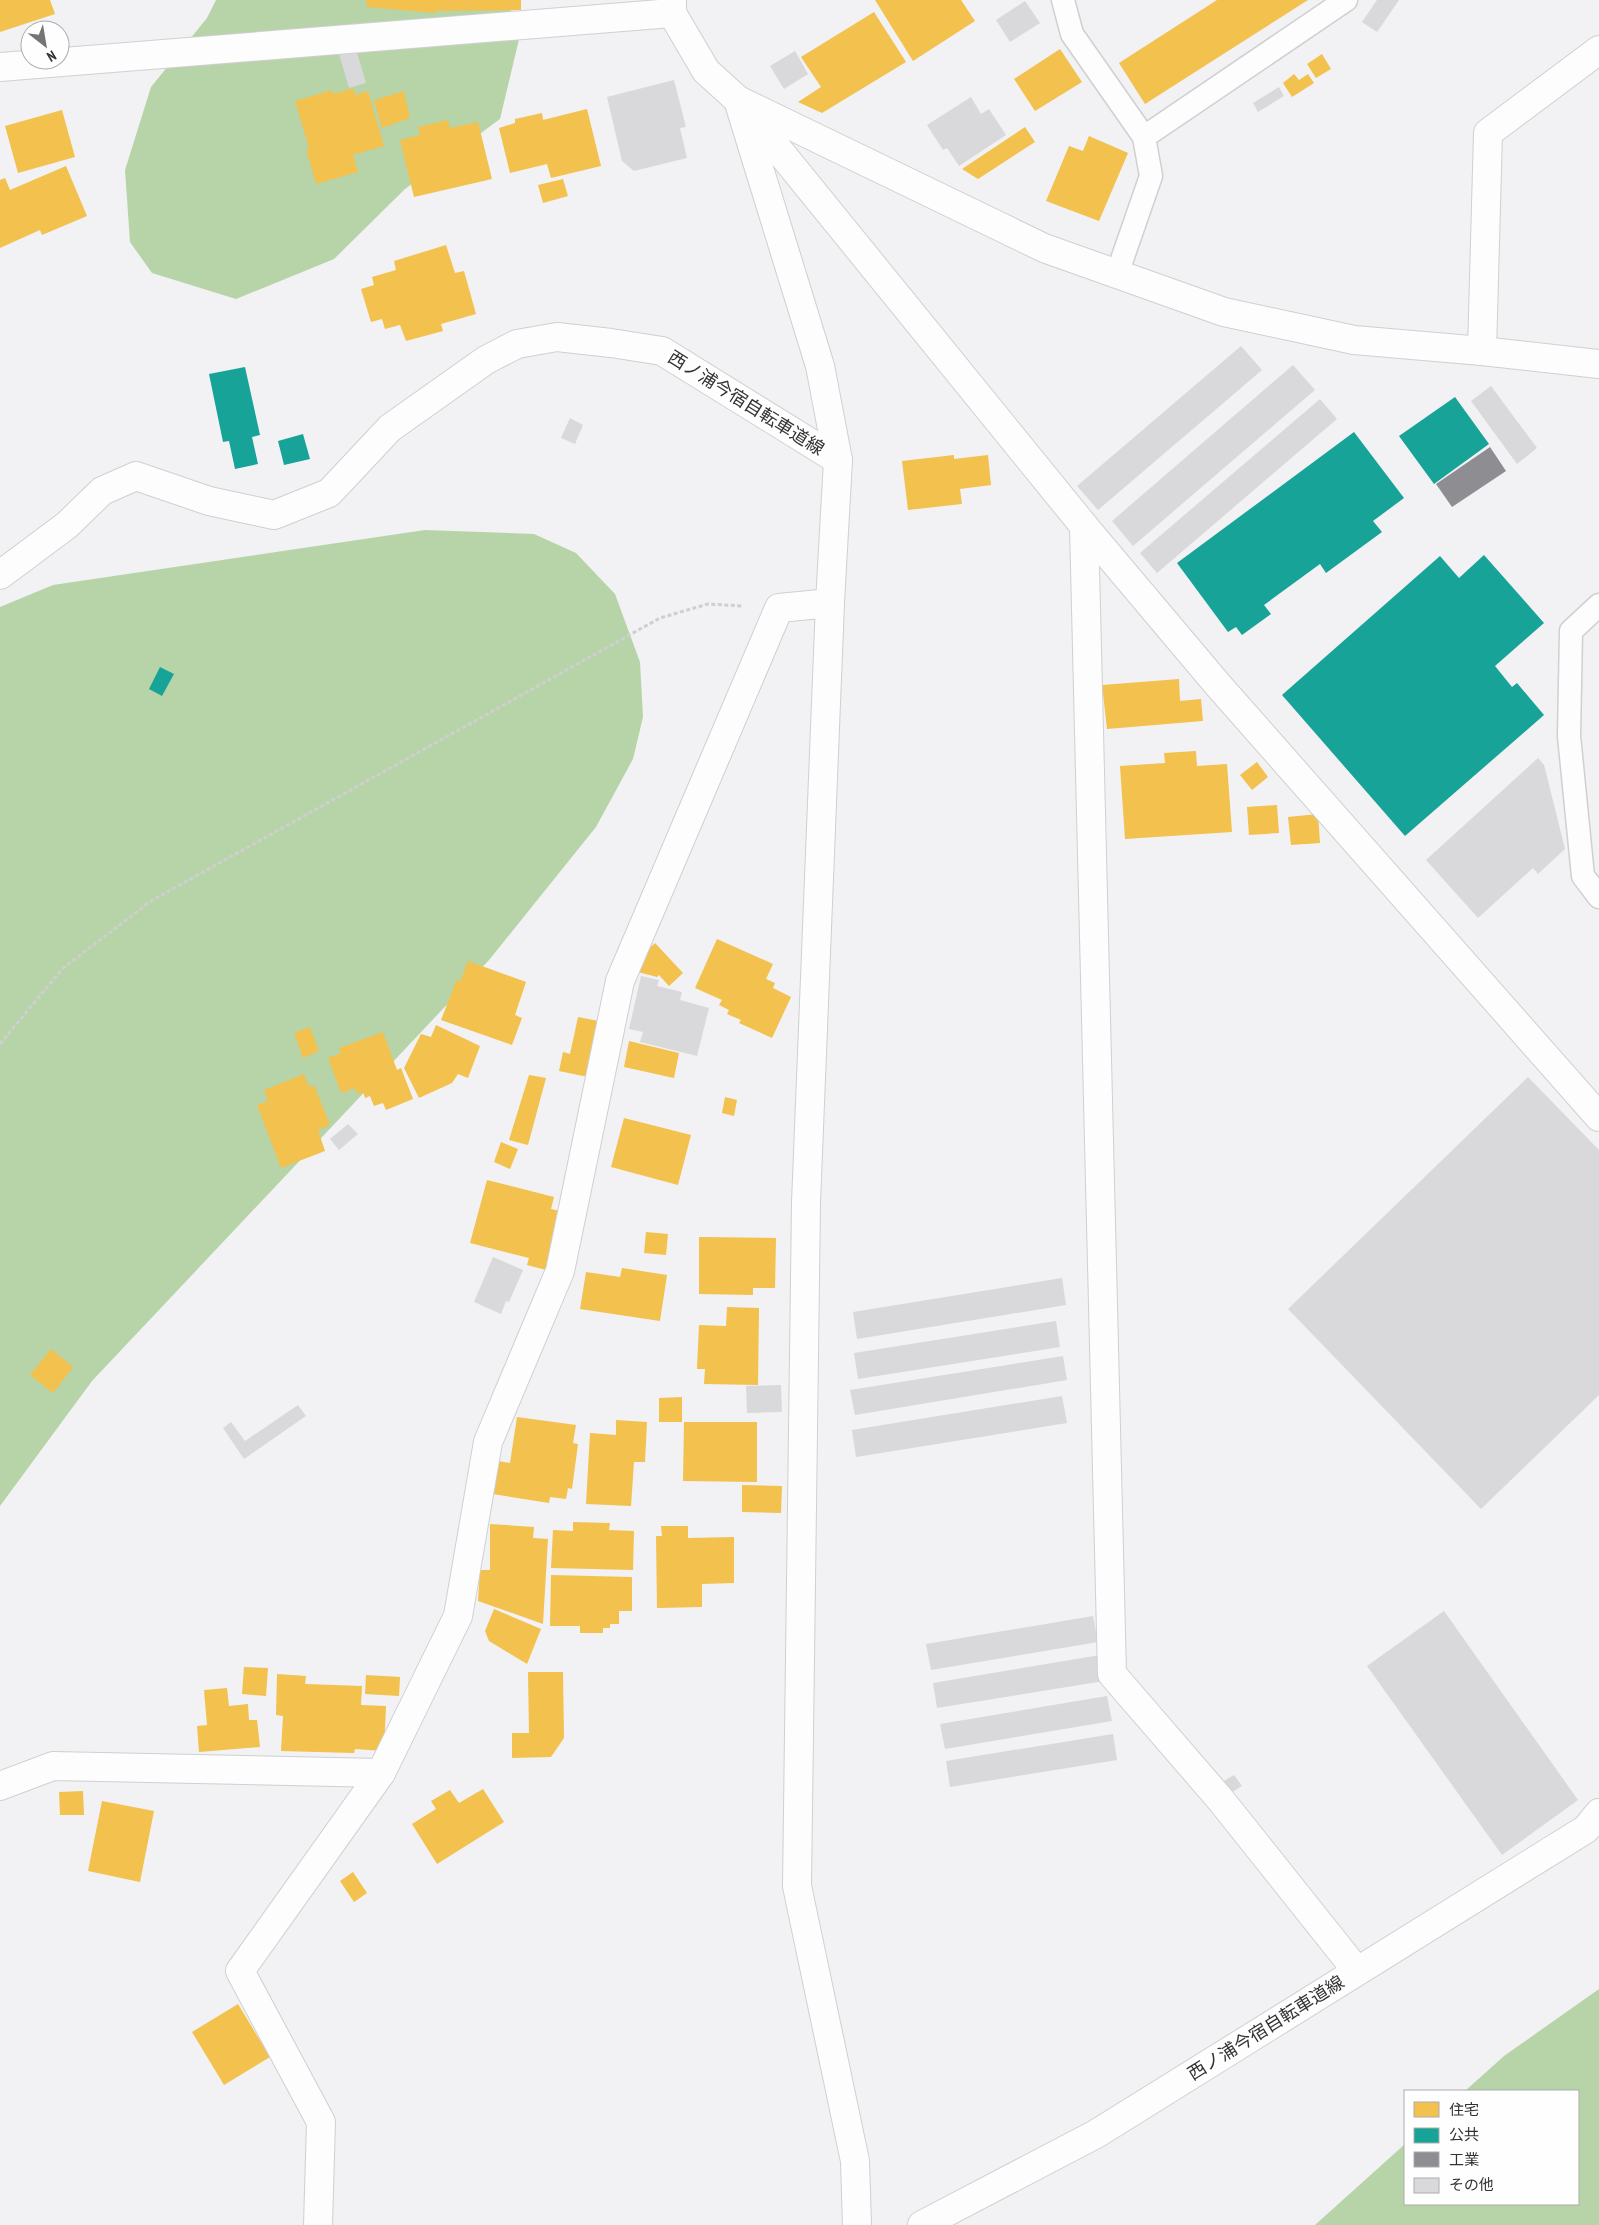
<svg xmlns="http://www.w3.org/2000/svg" width="1599" height="2225" viewBox="0 0 1599 2225" font-family="'PT Sans Narrow','Noto Sans JP',sans-serif">
<style>
.forest{fill:#b7d4a9}
.homes{fill:#f2c14e}
.public{fill:#17a398}
.industry{fill:#8d8d92}
.building{fill:#d9d8da}
.lines{fill:none;stroke-linecap:round;stroke-linejoin:round}
.service-casing{stroke:#d0cfd1;stroke-width:25}
.minor-casing{stroke:#d0cfd1;stroke-width:30}
.path{stroke:#cfcfd0;stroke-width:3;stroke-dasharray:4 2.5;stroke-linecap:butt}
.service{stroke:#fdfdfd;stroke-width:22}
.minor{stroke:#fdfdfd;stroke-width:28}
.labels{text-anchor:middle;stroke-width:5;stroke-linejoin:round;paint-order:stroke}
.street-label{font-size:18px;fill:#323234;stroke:#fefeff}
</style>
<rect width="100%" height="100%" fill="#f2f1f3"/>
<g class="forest">
<path d="M216,0h289l16,31 -21,88 -95,70 -71,70 -98,40 -84,-26 -22,-31 -5,-72 26,-83 56,-69z"/>
<path d="M425,530l109,4 42,19 39,41 25,68 3,55 -10,42 -37,68 -107,133 -397,421 -92,125v-899l53,-22z"/>
<path d="M1599,1989v236h-284l90,-81v60h173v-113h-113l39,-35z"/>
</g>
<g class="homes">
<path d="M0,0h50l5,14 -55,18z"/>
<path d="M366,0h155v10l-85,1 -1,2 -68,-6z"/>
<path d="M875,0h86l14,21 -62,40z"/>
<path d="M1217,0h91l-163,104 -26,-41z"/>
<path d="M874,12l32,50 -84,51 -24,-11 23,-15 -20,-30z"/>
<path d="M1060,49l22,33 -47,29 -21,-32z"/>
<path d="M1322,54l9,15 -15,9 -9,-14z"/>
<path d="M1294,74l5,6 9,-6 6,9 -22,14 -9,-14z"/>
<path d="M353,88l2,7 13,-4 16,55 -31,9 5,17 -42,12 -10,-35 3,-1 -14,-47 37,-11 2,4z"/>
<path d="M404,91l6,27 -28,10 -8,-28z"/>
<path d="M587,109l14,57 -50,12 -4,-14 -37,9 -11,-45 16,-5v-4l27,-6 1,7z"/>
<path d="M62,110l13,47 -57,16 -13,-47z"/>
<path d="M448,120l2,8 28,-6 14,57 -78,18 -14,-57 20,-5 -2,-8z"/>
<path d="M1025,127l10,15 -57,37 -16,-10z"/>
<path d="M1089,136l39,17 -29,68 -53,-20 23,-55 14,5z"/>
<path d="M66,166l21,50 -45,19 -2,-5 -40,18v-68l5,-2 5,12z"/>
<path d="M563,179l5,17 -25,7 -5,-18z"/>
<path d="M446,245l9,28 9,-2 12,43 -35,10 2,7 -37,10 -6,-16 -15,4 -3,-10 -11,3 -10,-33 13,-4 -2,-8 24,-7 -2,-9z"/>
<path d="M954,455v4l34,-4 3,30 -31,4 2,15 -54,6 -6,-49z"/>
<path d="M1179,679l1,22 21,-2 2,22 -96,8 -5,-44z"/>
<path d="M1196,751l1,15 30,-2 5,68 -107,7 -5,-73 45,-3 -1,-10z"/>
<path d="M1257,762l11,15 -16,13 -12,-15z"/>
<path d="M1277,805l2,28 -30,2 -2,-28z"/>
<path d="M1318,814l2,29 -29,2 -3,-28z"/>
<path d="M717,939l56,25 -7,15 9,4 -2,5 18,9 -19,41 -33,-15 2,-3 -14,-6 2,-4 -10,-5 3,-5 -27,-12z"/>
<path d="M655,943l28,30 -14,13 -10,-11 -2,2 -19,-5 5,-18z"/>
<path d="M468,961l58,21 -11,33 7,3 -10,27 -71,-25 16,-41 3,3z"/>
<path d="M578,1017l26,5 -11,56 -34,-7 4,-19 7,2z"/>
<path d="M436,1025l44,21 -12,32 -10,-4 -6,9 -33,15 -15,-30 17,-34 10,3z"/>
<path d="M310,1027l9,24 -16,7 -9,-25z"/>
<path d="M383,1032l14,38 4,-2 12,31 -27,11 -3,-7 -9,3 -4,-10 -5,2 -2,-6 -6,2 -2,-6 -14,5 -13,-35 13,-5 -2,-5z"/>
<path d="M629,1041l50,12 -5,25 -50,-11z"/>
<path d="M304,1074l5,13 5,-2 16,40 -12,5 7,21 -44,17 -24,-63 11,-4 -4,-11z"/>
<path d="M529,1075l17,3 -18,67 -19,-5z"/>
<path d="M725,1097l12,3 -3,16 -12,-3z"/>
<path d="M624,1118l67,17 -13,50 -67,-18z"/>
<path d="M501,1142l17,7 -8,20 -16,-7z"/>
<path d="M487,1180l67,17 -3,12 14,3 -15,59 -23,-6 2,-7 -59,-15z"/>
<path d="M646,1232l22,2 -2,21 -22,-2z"/>
<path d="M699,1237l77,1 -1,50h-22v7l-54,-1z"/>
<path d="M622,1268l45,7 -7,46 -80,-12 6,-37 34,5z"/>
<path d="M727,1307l32,1 -1,77 -54,-1 1,-15h-8l2,-44 27,1z"/>
<path d="M51,1349l22,18 -20,26 -23,-18z"/>
<path d="M682,1397v25h-23v-24z"/>
<path d="M517,1417l59,8 -3,18 5,1 -6,45 -4,-1 -2,11 -16,-2 -1,6 -56,-9 5,-33 12,2z"/>
<path d="M616,1420l31,2 -2,40h-11l-3,44 -45,-2 4,-71 26,2z"/>
<path d="M684,1422h73v60l-74,-1z"/>
<path d="M742,1485l40,1 -1,27 -39,-1z"/>
<path d="M573,1522l37,1 -1,7 25,1 -1,39 -82,-2 2,-38 20,1z"/>
<path d="M490,1524l44,3 -1,11 15,1 -5,85 -65,-23 2,-31h10z"/>
<path d="M661,1526h27v12l46,-1v46l-32,1v23l-45,1 -1,-72h6z"/>
<path d="M551,1575l81,2v34h-13v13h-9v4h-7v5h-23v-7h-30z"/>
<path d="M494,1609l47,20 -14,35 -38,-23 -4,-10z"/>
<path d="M244,1667l24,1 -2,28 -24,-2z"/>
<path d="M528,1672h35l1,66 -13,19 -39,1v-25h17z"/>
<path d="M277,1674l29,2 -1,8 57,2 -1,19 25,1 -2,45 -29,-2 -1,4 -73,-2 2,-35 -7,-1z"/>
<path d="M366,1675l34,2 -1,19 -34,-2z"/>
<path d="M227,1688l2,18 19,-2 1,16h8l3,27 -61,5 -2,-26 10,-1 -3,-35z"/>
<path d="M483,1789l21,33 -67,42 -25,-40 24,-15 -5,-8 19,-11 9,13z"/>
<path d="M83,1791l1,24h-24l-1,-23z"/>
<path d="M102,1801l52,10 -14,71 -52,-11z"/>
<path d="M353,1872l14,21 -13,9 -14,-21z"/>
<path d="M238,2004l32,53 -46,28 -32,-53z"/>
</g>
<g class="public">
<path d="M245,367l15,68 -8,2 6,27 -23,5 -6,-28 -6,1 -14,-68z"/>
<path d="M1455,397l34,47 -55,40 -35,-48z"/>
<path d="M1354,432l50,66 -31,23 9,11 -56,41 -6,-9 -56,41 7,9 -29,21 -6,-8 -8,5 -51,-69z"/>
<path d="M303,434l7,25 -26,6 -6,-24z"/>
<path d="M1484,555l60,68 -49,43 17,21 5,-4 27,32 -139,121 -123,-141 158,-139 19,22z"/>
<path d="M160,667l14,7 -12,22 -13,-7z"/>
</g>
<path class="industry" d="M1490,447l16,24 -54,36 -16,-23z"/>
<g class="building">
<path d="M1377,0h22l-22,32 -15,-10z"/>
<path d="M1025,1l15,22 -30,19 -14,-22z"/>
<path d="M356,49l10,34 -17,5 -10,-34z"/>
<path d="M795,51l13,23 -24,15 -14,-23z"/>
<path d="M674,80l12,47 -6,1 7,30 -53,13 -12,-10 -15,-64z"/>
<path d="M1279,87l5,9 -26,16 -5,-9z"/>
<path d="M971,97l10,17 8,-5 17,26 -47,31 -12,-18 -4,2 -16,-25z"/>
<path d="M1241,346l21,24 -164,140 -21,-24z"/>
<path d="M1293,365l22,25 -182,156 -21,-25z"/>
<path d="M1491,386l46,62 -20,16 -46,-63z"/>
<path d="M1320,399l17,20 -180,154 -17,-20z"/>
<path d="M570,418l13,7 -8,19 -14,-6z"/>
<path d="M1538,758l6,7 21,84 -27,25 -5,-6 -55,50 -52,-58z"/>
<path d="M641,976l18,4 -2,6 25,6 -2,8 29,8 -12,48 -57,-14 3,-10 -14,-3z"/>
<path d="M1528,1077l71,73v245l-118,114 -193,-200z"/>
<path d="M348,1124l10,10 -19,16 -9,-11z"/>
<path d="M493,1257l30,13 -14,32 -3,-1 -5,13 -27,-12z"/>
<path d="M1062,1278l4,27 -209,34 -4,-27z"/>
<path d="M1056,1321l4,26 -202,32 -4,-26z"/>
<path d="M1063,1356l4,24 -212,35 -5,-25z"/>
<path d="M781,1385l1,27 -35,1 -1,-27z"/>
<path d="M1062,1396l5,27 -211,34 -4,-27z"/>
<path d="M298,1405l8,11 -62,43 -21,-31 8,-6 14,19z"/>
<path d="M1444,1611l134,189 -76,55 -135,-189z"/>
<path d="M1093,1616l5,26 -167,28 -5,-26z"/>
<path d="M1100,1655l4,26 -167,27 -4,-25z"/>
<path d="M1107,1696l5,25 -167,28 -5,-25z"/>
<path d="M1113,1734l4,26 -167,27 -4,-26z"/>
<path d="M1234,1775l8,11 -16,10 -7,-12z"/>
</g>
<g class="lines">
<g class="service-casing">
<g id="service">
<path d="M1063,0l9,34 72,103 7,39 -34,98"/>
<path d="M1144,137l202,-137"/>
<path d="M1599,605l-28,26 -2,105 14,140 16,21"/>
</g>
</g>
<g class="minor-casing">
<g id="minor">
<path d="M672,0v13l34,58 32,29 306,148 180,64 130,28 128,11 117,13"/>
<path d="M0,67l672,-54"/>
<path d="M738,100l82,266 18,94 -8,143 -24,600 -9,683 58,275 2,64"/>
<path d="M747,111l337,415 134,159 381,432"/>
<path d="M1482,351l6,-218 111,-83"/>
<path d="M1084,526l28,1148 108,125 137,172"/>
<path d="M0,575l67,-50 35,-34 34,-15 73,25 65,14 55,-22 61,-65 96,-68 31,-16 40,-7 54,6 51,8 176,109"/>
<path d="M0,1786l53,-20 328,7"/>
<path d="M318,2225l3,-103 -81,-151 141,-198 77,-157 30,-174 72,-171 60,-290 159,-373 51,-5"/>
<path d="M922,2225l174,-91 490,-305 13,-16"/>
</g>
</g>
<path class="path" d="M0,1044l62,-75 89,-68 509,-283 48,-14 35,2"/>
<use href="#service" class="service"/>
<use href="#minor" class="minor"/>
</g>
<g class="labels">
<g class="street-label">
<text transform="translate(746 403) rotate(32)" y="6">西ノ浦今宿自転車道線</text>
<text transform="translate(1266 2028) rotate(-32)" y="6">西ノ浦今宿自転車道線</text>
</g>
</g>
<rect x="1404" y="2090" width="175" height="115" fill="#fefeff" stroke="#acacae"/>
<rect x="1414" y="2102" width="25" height="15" fill="#f2c14e" stroke="#acacae"/>
<text x="1449" y="2115" font-size="15" fill="#323234">住宅</text>
<rect x="1414" y="2128" width="25" height="15" fill="#17a398" stroke="#acacae"/>
<text x="1449" y="2140" font-size="15" fill="#323234">公共</text>
<rect x="1414" y="2152" width="25" height="15" fill="#8d8d92" stroke="#acacae"/>
<text x="1449" y="2165" font-size="15" fill="#323234">工業</text>
<rect x="1414" y="2178" width="25" height="15" fill="#d9d8da" stroke="#acacae"/>
<text x="1449" y="2190" font-size="15" fill="#323234">その他</text>
<g transform="translate(45 45) rotate(149)"><circle r="24" fill="#fefeff" stroke="#acacae"/>
<path d="M0-4L9 19L0 12L-9 19Z" fill="#757577"/>
<text y="-8" font-size="14" font-weight="bold" text-anchor="middle" fill="#323234">N</text>
</g>
</svg>
